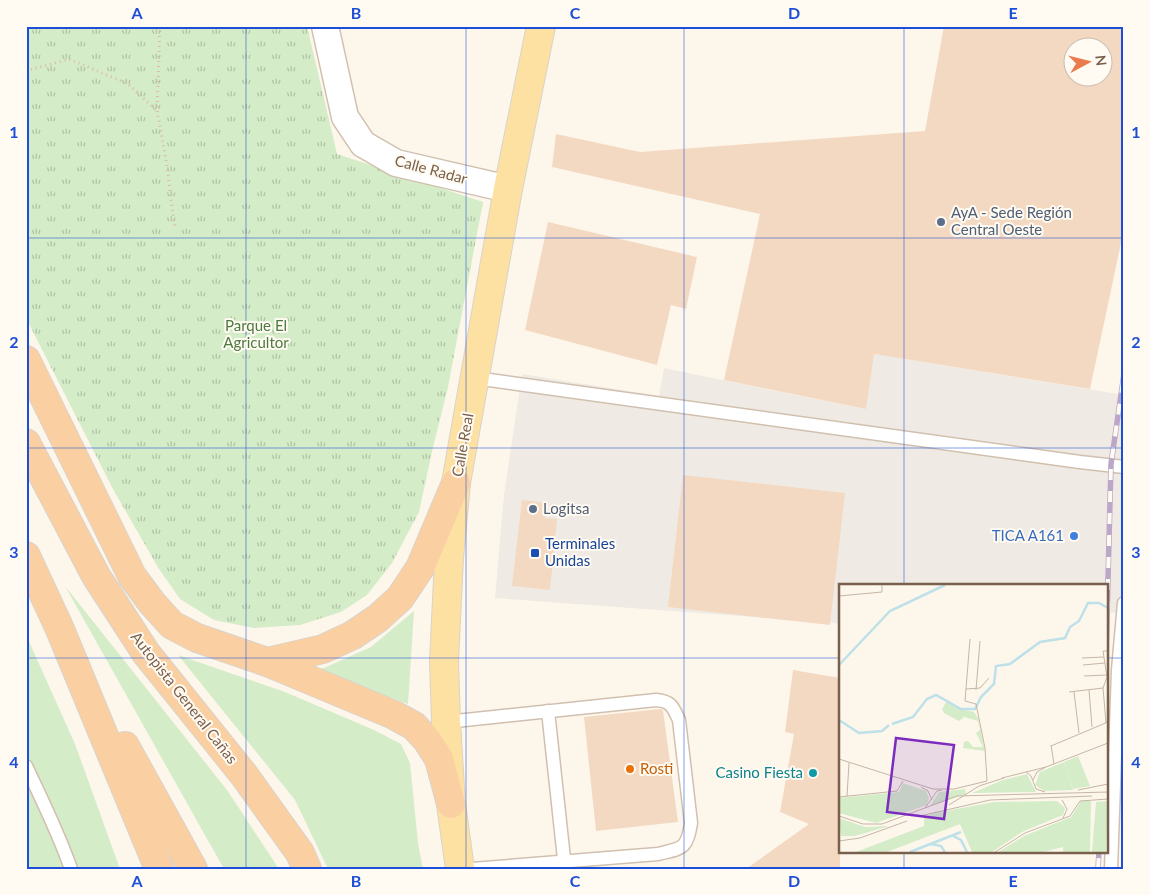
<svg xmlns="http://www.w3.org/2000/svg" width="1150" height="895" viewBox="0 0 1150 895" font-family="Lato,sans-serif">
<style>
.industrial{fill:#efeae3}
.grass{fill:#d4ecc8}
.park{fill:url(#park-tufts)}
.building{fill:#f4d9c2;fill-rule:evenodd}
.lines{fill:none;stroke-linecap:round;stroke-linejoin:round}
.service-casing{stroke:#d1c0af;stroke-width:15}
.minor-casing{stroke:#d1c0af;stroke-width:29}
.primary-casing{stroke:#dad2cd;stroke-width:30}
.trunk-casing{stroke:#dad2cd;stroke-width:30}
.path{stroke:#dabca4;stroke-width:3;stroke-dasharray:1 4;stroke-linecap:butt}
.service{stroke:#fff;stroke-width:12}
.minor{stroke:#fff;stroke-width:26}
.primary{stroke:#fce1a3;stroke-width:28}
.trunk{stroke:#fad0a2;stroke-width:28}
.rail-casing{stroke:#bca7c9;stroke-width:5.5}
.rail{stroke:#fffbf2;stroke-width:4;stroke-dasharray:11;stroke-linecap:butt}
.grid{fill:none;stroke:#1d4ed8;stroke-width:1;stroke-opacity:0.55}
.service-dot{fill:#5c6f8a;stroke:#fffbf2;stroke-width:2}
.shop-dot{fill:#3f7fe0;stroke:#fffbf2;stroke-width:2}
.transit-dot{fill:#1a4fb4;stroke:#fffbf2;stroke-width:2}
.food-dot{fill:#e8710a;stroke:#fffbf2;stroke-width:2}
.culture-dot{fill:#0f9aa8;stroke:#fffbf2;stroke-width:2}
.labels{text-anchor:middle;stroke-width:4;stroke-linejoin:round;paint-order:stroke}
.street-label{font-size:15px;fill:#7a604c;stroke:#fffbf2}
.service-label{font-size:15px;fill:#4e5e75;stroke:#fffbf2;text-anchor:start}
.park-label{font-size:15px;fill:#4d7a41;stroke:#fffbf2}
.shop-label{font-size:15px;fill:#366cbe;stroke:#fffbf2;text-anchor:end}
.transit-label{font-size:15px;fill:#164399;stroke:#fffbf2;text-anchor:start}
.food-label{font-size:15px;fill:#c56008;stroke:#fffbf2;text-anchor:start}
.culture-label{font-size:15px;fill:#0d838f;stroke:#fffbf2;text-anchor:end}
.inset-river{fill:none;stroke:#bee0e9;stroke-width:2.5}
.inset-road{fill:none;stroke:#c5b6a6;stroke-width:1}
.view{fill:#7b2cbf;fill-opacity:0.15;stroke:#7b2cbf;stroke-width:2.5}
.inset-edge{fill:none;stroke:#7a604c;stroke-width:2.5}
.neatline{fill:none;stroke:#1d4ed8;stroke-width:2}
.grid-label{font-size:16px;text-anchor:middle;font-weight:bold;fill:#1d4ed8}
</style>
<defs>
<pattern id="park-tufts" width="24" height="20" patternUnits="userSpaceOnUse" patternTransform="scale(1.25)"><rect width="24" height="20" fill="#d4ecc8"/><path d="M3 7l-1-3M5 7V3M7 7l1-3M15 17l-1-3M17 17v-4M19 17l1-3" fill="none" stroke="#b1c3a5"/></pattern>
</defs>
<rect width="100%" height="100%" fill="#fdf7eb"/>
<path class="industrial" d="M874,354l250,41v217l-18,1v-28h-266v40l-5,-2 -340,-25 9,-103 18,-121 137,22 5,-28 201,41z"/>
<g class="grass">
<path d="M65,586l162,204 52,79h-55z"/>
<path d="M414,611l-6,93 -91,-33 54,-24z"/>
<path d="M26,635l49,109 45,125h-94z"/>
<path d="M178,655l107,37 89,38 27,14 9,19 8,80 5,26h-95l-33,-69z"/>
</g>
<path class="park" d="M26,26h281l30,128 146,48 -35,185 -15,60 -14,65 -27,51 -25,32 -26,17 -41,13 -46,3 -40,-8 -34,-21 -21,-30 -45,-78 -88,-173z"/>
<g class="building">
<path d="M944,26h180v203l-34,160 -216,-35 -8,55 -142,-29 36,-166 -208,-47 4,-33 84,18 285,-21zM1072,48h30v30h-30z"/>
<path d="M548,222l149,35 -11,52 -15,-4 -14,60 -132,-35z"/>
<path d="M683,475l162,18 -15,132 -162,-18z"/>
<path d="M522,500l25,3 -2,15 12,1 -7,71 -38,-4z"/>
<path d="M793,670l47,8v191h-94l63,-45 -29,-12 14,-78 -9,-2z"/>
<path d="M660,709l3,1 15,112 -82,9 -12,-114z"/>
</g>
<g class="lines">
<g class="service-casing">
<g id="service">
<path d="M475,378l605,84 44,5"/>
<path d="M548,711l17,157"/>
<path d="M446,722l210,-22c15,1 17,7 23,20l12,103c-4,27 -9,25 -33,31l-186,15"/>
<path d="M26,766c16,34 33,68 45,103"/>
<path d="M1111,869l7,-199 6,-67"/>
</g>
</g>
<g class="minor-casing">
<path id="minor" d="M325,26l20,91 18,27 33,19 112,26"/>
</g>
<g class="primary-casing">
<path id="primary" d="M460,869l-9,-65 -5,-82 -2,-61 5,-103 7,-75 52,-294 33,-163"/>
</g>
<g class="trunk-casing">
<g id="trunk">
<path d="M26,360l106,216 20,27 20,22 25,13 70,24 127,53 20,11 13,14 12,19 12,45"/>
<path d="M26,443l70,133 50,77 98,122 56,78 7,16"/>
<path d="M26,556l33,71 100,242"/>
<path d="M267,662l56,-13 30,-14 25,-17 22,-20 20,-30 36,-85"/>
<path d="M125,746l68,123"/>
</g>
</g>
<g class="path">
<path d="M160,26l-3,85 9,49 9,68"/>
<path d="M26,71l43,-12 59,25 29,27"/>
</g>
<use href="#service" class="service"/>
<use href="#minor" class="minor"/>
<use href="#primary" class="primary"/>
<use href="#trunk" class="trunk"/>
<g class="rail-casing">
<g id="rail">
<path d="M1106,656l5,-192 13,-90"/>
<path d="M1098,869l1,-18"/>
</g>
</g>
<use href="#rail" class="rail"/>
</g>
<path class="grid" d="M246,26v843M466,26v843M684,26v843M904,26v559M26,238h1098M26,448h1098M26,658h814M1106,658h18M904,851v18"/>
<g class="service-dot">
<circle cx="941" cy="222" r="5"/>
<circle cx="533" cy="509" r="5"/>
</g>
<circle class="shop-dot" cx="1074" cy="536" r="5"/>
<rect class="transit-dot" x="530" y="548" width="10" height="10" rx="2.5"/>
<circle class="food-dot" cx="630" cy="769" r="5"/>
<circle class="culture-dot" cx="813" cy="773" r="5"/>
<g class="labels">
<g class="street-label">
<text transform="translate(431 170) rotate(15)" y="5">Calle Radar</text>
<text transform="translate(463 445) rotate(-80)" y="5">Calle Real</text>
<text transform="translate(184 698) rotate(52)" y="5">Autopista General Cañas</text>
</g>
<g class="service-label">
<text x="951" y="218">AyA - Sede Región<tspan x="951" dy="17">Central Oeste</tspan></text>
<text x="543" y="514">Logitsa</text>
</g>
<g class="park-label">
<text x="256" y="331">Parque El<tspan x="256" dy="17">Agricultor</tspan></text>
</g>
<g class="shop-label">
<text x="1064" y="541">TICA A161</text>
</g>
<g class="transit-label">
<text x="545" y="549">Terminales<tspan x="545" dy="17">Unidas</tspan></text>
</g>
<g class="food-label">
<text x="640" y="774">Rosti</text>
</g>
<g class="culture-label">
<text x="803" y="778">Casino Fiesta</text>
</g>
</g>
<g transform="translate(839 584)">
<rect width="269" height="269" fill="#fdf7eb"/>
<path d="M225,178l9,28 -29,1 -9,-6 5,-13zM188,190l9,18 -64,1 31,-13zM126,205l1,5 -36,12 9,-14zM218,217l8,7 -2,7 -41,17 -30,20h-20l-12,-28 -73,28h-31l68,-26v-9l11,-4 59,-11zM242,217h10l-1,51h-27v-5l-20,5h-45l26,-16 47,-19zM269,217l-2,51h-14l4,-50zM0,234l26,9 24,-1 -34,10h-14z" fill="#d4ecc8"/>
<path d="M239,172l12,30 -17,3 -9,-27z" fill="#d4ecc8"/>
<path d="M64,199l23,8 3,7 -2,7 -51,18 -37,-10v-15l60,-6z" fill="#d4ecc8"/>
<path d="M108,117l13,8 14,3 4,6 7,33 -22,-3 1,-6 4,-1 5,6h10l-7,-14 4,-3 -2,-9 -14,-4 -5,4 -15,-8 -2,-4z" fill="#d4ecc8"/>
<path class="inset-river" d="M0,81l51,-54 55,-26M0,136l20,13 23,-2 7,-6M53,140l21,-7 14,-18 9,-4 25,14h14l6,-12 13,-13 2,-18 14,-2 30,-22 25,-4 5,-11 9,-6 9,-18h11l9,5M114,252l8,4 6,12M92,260l10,2 4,6M71,268l51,-20"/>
<path class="inset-road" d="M0,12l43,-4v-7M131,55l-5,62 11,3 9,44 2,33M243,74l22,-1M244,81l22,-2M245,92l23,-1M264,104l4,-11 -4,-26h5M264,104l3,35M127,105l14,-1 9,-10M137,106l4,-49M250,106l3,37M230,108l34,-4M235,108l5,41M212,161l3,19M212,162l57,-24M0,175l94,30h21l33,-8M187,188l5,4 5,13 9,3M163,194l44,-11 62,-24M194,196l4,-8 9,-5M82,203l7,4 4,9M239,206l30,-6M8,212l2,-33M0,213l58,-6 6,-10M223,216l5,9 -4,9M110,221l30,-19 25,-8M86,224l12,-17 5,-1M0,232l24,8h19l75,-28 151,-4M81,232l70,-16 102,-4M0,257l21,-3 47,-17M156,268l30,-19 45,-17 10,-15 28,-2"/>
<path class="view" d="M57,154l58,7 -10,74 -57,-7z"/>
<rect width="269" height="269" class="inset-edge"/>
</g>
<rect width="1150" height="895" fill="none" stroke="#fffbf2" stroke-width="55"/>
<g transform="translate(1088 62) rotate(83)"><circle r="24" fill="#fffbf2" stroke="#cabdb0"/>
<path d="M0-4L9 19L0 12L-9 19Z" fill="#e97b4e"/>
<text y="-8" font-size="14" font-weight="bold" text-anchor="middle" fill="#7a604c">N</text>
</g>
<rect x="28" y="28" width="1094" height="840" class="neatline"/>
<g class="grid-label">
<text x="137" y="19">A</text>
<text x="356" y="19">B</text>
<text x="575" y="19">C</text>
<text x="794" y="19">D</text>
<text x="1013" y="19">E</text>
<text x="14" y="138">1</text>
<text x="1136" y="138">1</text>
<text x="14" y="348">2</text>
<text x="1136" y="348">2</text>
<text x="14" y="558">3</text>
<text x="1136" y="558">3</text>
<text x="14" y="768">4</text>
<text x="1136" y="768">4</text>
<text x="137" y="887">A</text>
<text x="356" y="887">B</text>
<text x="575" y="887">C</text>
<text x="794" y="887">D</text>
<text x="1013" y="887">E</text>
</g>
</svg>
